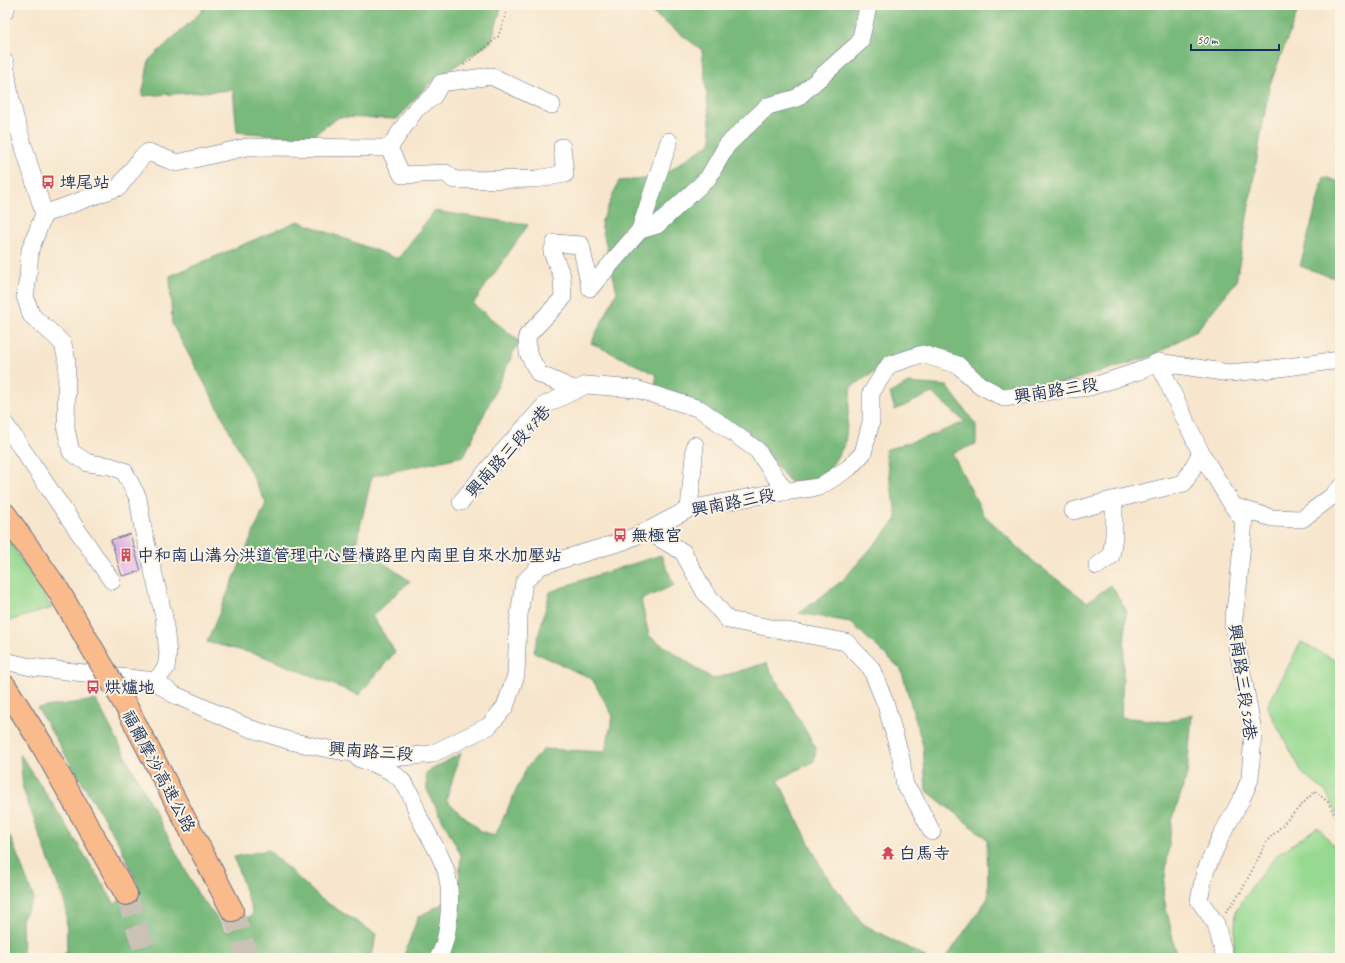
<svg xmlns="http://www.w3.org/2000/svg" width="1345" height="963" viewBox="0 0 1345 963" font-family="Caveat,'LXGW WenKai TC',sans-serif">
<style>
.green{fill:#97d991;stroke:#598478}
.forest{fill:#79b97b;stroke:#4a746c}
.building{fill:#daa7e6}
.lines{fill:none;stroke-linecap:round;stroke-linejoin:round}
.highway-tunnel{stroke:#cbc1b7;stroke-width:22;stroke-dasharray:22 11;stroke-linecap:butt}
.minor-casing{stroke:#686f85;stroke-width:18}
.highway-casing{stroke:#686f85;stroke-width:24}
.path{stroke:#686f85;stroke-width:2;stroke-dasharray:1 3;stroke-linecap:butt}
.minor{stroke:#fff;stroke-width:17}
.highway{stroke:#fabb8c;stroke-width:22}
.highway-bridge-casing{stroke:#686f85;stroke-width:24;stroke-linecap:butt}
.highway-bridge{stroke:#fabb8c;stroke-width:22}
.labels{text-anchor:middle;stroke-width:4;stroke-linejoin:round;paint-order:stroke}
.poi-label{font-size:17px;fill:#1b2f5e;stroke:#fcf5e5;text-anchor:start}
.street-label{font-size:17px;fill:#1b2f5e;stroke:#fcf5e5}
</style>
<rect width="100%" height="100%" fill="#fcf5e5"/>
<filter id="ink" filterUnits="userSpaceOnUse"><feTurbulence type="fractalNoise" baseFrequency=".025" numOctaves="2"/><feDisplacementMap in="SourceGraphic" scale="8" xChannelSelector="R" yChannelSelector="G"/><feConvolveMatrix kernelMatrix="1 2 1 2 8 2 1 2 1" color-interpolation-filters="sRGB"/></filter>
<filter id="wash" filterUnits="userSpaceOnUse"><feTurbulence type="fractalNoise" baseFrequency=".012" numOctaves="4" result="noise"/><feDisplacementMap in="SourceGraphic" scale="16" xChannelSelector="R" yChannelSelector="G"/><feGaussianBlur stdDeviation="0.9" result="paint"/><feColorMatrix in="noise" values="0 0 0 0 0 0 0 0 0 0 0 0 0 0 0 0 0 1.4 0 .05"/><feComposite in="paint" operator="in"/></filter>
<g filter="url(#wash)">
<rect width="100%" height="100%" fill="#f7e6cd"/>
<g class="green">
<path d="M5,534l47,74 -47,14z"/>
<path d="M1301,642l39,21v157l-14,-28 -23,-18 -36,-67z"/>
<path d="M1318,827l22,26v105h-107l3,-47 18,-28 24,-29z"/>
</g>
<g class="forest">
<path d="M205,5h297l-11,37 -62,42 -32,35 -58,-2 -30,21 -72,-6 -4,-42 -91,6 7,-36 52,-48z"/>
<path d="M642,5h658l-31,82 -33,195 -39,48 -44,26 -94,28 -69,15 -41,-33 -49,-10 -49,31 -6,57 -20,32 -34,7 -31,-37 -106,-57 3,-14 -66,-32 26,-51 -16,-69 18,-42 40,-3 53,-36 -10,-92z"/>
<path d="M1324,177l16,5v98l-40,-14z"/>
<path d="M434,211l94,14 -55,79 46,37 -55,115 -92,20 -16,68 54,37 -38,35 23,36 -36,43 -99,-40 -53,-13 59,-139 -49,-97 -45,-82 -2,-48 128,-55 100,38z"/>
<path d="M908,383l39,3 29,39v19l-24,9 32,62 50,47 53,40 24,-17 15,25 -5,107 46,5 25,-8 -5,60 -15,47 -9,72 14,65h-231l42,-60 -1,-59 -61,-49 -3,-44 -22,-77 -51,-47 -51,-9 43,-32 55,-62 -12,-69 42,-13 38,-15 -33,-29 -37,17 -5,-17z"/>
<path d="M661,555l13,30 -33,15 8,36 64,43 53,-16 50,85 -2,13 -36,19 45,91 40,53 64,34h-524l15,-41 40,-22 3,-40 -34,-65 -1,-17 35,-20 -15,47 35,31 14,5 32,-69 17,-18 61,3 8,-36 -21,-37 -58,-27 16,-60 35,-13z"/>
<path d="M96,700l102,194 29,38 26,-18 -19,-57 34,-7 53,49 55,35 -4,24h-313l8,-7 -1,-44 -43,-118 -3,-35 34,52 61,98 23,-19 -18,-40 -83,-137z"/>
<path d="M10,836l24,63 -12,19 1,40h-18v-119z"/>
</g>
<g id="blocks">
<path class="building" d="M130,534l11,37 -19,5 -11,-36z"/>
</g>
</g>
<g filter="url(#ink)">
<use href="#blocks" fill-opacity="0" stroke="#686f85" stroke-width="1"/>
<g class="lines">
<g class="highway-tunnel">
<path d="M126,894l21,64"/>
<path d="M232,910l16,48"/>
</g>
<g class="minor-casing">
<g id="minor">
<path d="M5,11l2,-6"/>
<path d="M5,62l4,27 5,25 30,100 -14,36 -2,27 -3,19 6,19 23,20 9,9 4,17 -1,68 5,23 17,11 22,3 14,5 14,27 5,31 21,88 4,37 -2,14 -11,13"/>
<path d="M552,105l-61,-29 -50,7 -8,14 -17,12 -27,39 13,27 44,-2 8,7 82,-1 29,-5 -3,-27"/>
<path d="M44,214l75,-27 22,-29 7,-6 29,11 70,-16 142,1"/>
<path d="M640,230l17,-5 51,-47 19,-33 41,-39 29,-8 63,-56 8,-35 -1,-2"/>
<path d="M1158,362l43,91 32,53 11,15 -6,67 -5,36 20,107 -3,48 -9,21 -20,36 -16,36 -6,28 17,24 9,34"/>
<path d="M576,390l-37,-16 -11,-21 -1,-17 36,-38 -1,-22 -10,-24 3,-9 26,2 9,43 50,-58 29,-89"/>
<path d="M5,424l107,157"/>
<path d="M461,502l39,-47 45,-50 41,-20 50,4 64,20 57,41 29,42"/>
<path d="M1233,506l39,12 30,1 29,-22 9,-9"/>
<path d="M689,509l6,-64"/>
<path d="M1073,511l35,-10 76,-18 17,-30"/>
<path d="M647,531l36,21 21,39 24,29 118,22 25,26 15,37 15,53 4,28 8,10 19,36"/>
<path d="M1097,566l14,-10 3,-20v-36"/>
<path d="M5,661l26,6 124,14 18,13 76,34 41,13 28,6 27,5 58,5 29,-3 57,-28 16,-19 11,-32 2,-53 6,-40 16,-16 84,-25 23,-10 42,-22 73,-14 57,-8 30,-19 14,-15 8,-31v-29l18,-28 33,-11 36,11 22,20 24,13 47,-7 39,-4 49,-16 19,-9 71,11 43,-4 68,-9"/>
<path d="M358,758c13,5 31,10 41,20 12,11 15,27 21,41 8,16 19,32 25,49 8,22 5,70 -7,90"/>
</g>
</g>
<g class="highway-casing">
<g id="highway">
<path d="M5,514l53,76"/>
<path d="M5,686l36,57 85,151"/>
<path d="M127,708l105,202"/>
</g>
</g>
<g class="path">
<path d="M464,65l34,-28 11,-32"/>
<path d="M1226,912l15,-20 26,-51 48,-50 13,11 12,24"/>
</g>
<use href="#minor" class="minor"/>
<use href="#highway" class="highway"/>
<g class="highway-bridge-casing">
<path id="highway-bridge" d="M58,590l69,118"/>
</g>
<use href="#highway-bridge" class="highway-bridge"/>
</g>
</g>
<defs>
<g id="bus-bare" transform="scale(1.08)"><path d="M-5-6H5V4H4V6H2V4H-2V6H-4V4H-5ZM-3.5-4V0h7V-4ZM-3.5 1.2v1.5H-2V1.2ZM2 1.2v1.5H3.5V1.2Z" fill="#d1495b" stroke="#fcf5e5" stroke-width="2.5" paint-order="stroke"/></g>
<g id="building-bare" transform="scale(1.08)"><path d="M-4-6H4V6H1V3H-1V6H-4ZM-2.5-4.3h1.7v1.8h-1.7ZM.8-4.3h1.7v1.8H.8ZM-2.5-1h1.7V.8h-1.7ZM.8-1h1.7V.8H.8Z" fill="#d1495b" stroke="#fcf5e5" stroke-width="2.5" paint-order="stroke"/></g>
<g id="temple-bare" transform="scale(1.08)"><path d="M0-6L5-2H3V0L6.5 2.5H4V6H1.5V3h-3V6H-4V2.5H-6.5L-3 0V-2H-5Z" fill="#d1495b" stroke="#fcf5e5" stroke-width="2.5" paint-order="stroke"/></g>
</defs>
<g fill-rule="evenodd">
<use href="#bus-bare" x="48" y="182"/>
<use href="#bus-bare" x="620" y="535"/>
<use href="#building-bare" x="126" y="555"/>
<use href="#bus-bare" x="93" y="687"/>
<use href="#temple-bare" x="888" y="853"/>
</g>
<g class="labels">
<g class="poi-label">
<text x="59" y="188">埤尾站</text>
<text x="631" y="541">無極宮</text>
<text x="137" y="561">中和南山溝分洪道管理中心暨橫路里內南里自來水加壓站</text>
<text x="104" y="693">烘爐地</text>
<text x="899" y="859">白馬寺</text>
</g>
<g class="street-label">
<text transform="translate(1056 390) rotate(-9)" y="6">興南路三段</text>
<text transform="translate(508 451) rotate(-48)" y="6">興南路三段47巷</text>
<text transform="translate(733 502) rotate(-11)" y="6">興南路三段</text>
<text transform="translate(1243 682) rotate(82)" y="6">興南路三段52巷</text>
<text transform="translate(371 751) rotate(4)" y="6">興南路三段</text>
<text transform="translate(159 771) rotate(62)" y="6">福爾摩沙高速公路</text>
</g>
</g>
<rect width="1345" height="963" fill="none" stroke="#fcf5e5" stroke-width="20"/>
<path d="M1191 44v6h88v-6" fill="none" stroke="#1b2f5e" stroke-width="2"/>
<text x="1197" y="44" font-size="12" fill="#1b2f5e" stroke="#fcf5e5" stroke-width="3" paint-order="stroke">50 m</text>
</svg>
